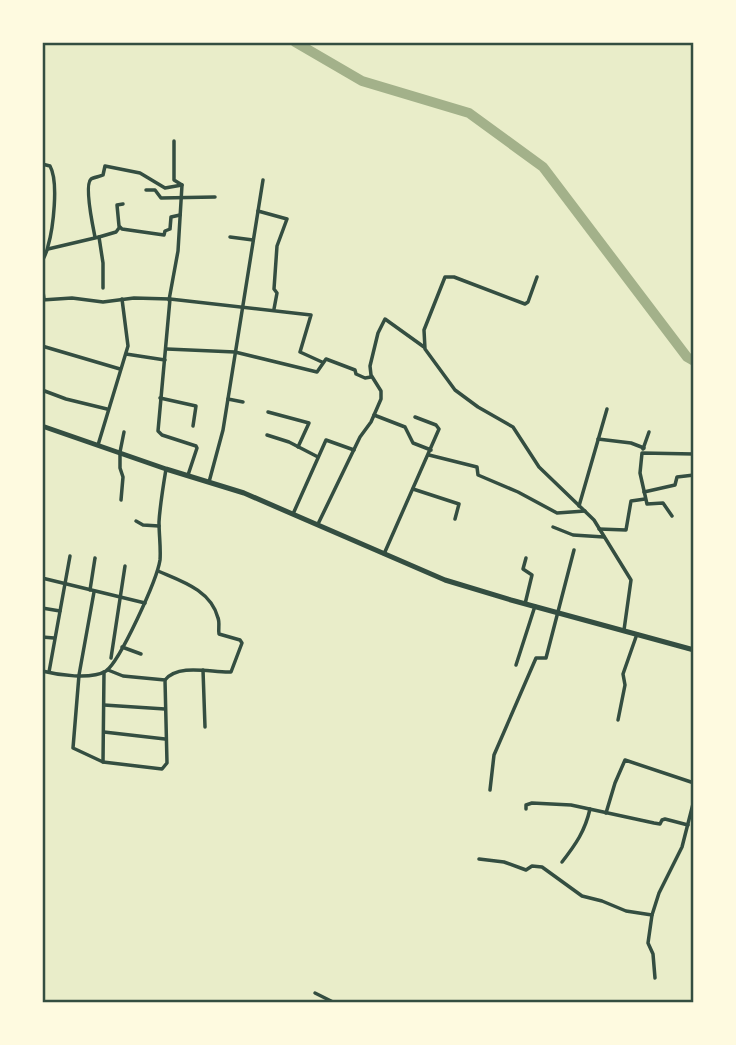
<svg xmlns="http://www.w3.org/2000/svg" width="736" height="1045" viewBox="0 0 736 1045" font-family="Barlow,sans-serif">
<style>
.lines{fill:none;stroke-linecap:round;stroke-linejoin:round}
.river{stroke:#a3b18a;stroke-width:10}
.minor{stroke:#344e41;stroke-width:3.5}
.tertiary{stroke:#344e41;stroke-width:3.5}
.primary{stroke:#344e41;stroke-width:5}
.neatline{fill:none;stroke:#344e41;stroke-width:2.5}
</style>
<rect width="100%" height="100%" fill="#e9edc9"/>
<g class="lines">
<path class="river" d="M295,42l67,39 107,32 74,54 144,190 7,4"/>
<g class="minor">
<path d="M42,164l8,2c9,16 3,63 -2,80 -1,6 -4,11 -6,16"/>
<path d="M146,190h9l6,8 54,-1"/>
<path d="M123,204l-6,1 2,21 3,3 42,6 1,-4 5,-2 1,-12 9,-2"/>
<path d="M258,211l29,8 -10,27 -3,43 3,4 -3,16"/>
<path d="M95,237c-2,-10 -11,-52 -4,-58 1,-1 10,-3 12,-4l2,-9 35,7 25,15 17,-3"/>
<path d="M99,237l17,-5 3,-4"/>
<path d="M230,237l23,3"/>
<path d="M48,249l51,-12 4,26v25"/>
<path d="M537,277l-9,25 -3,2 -71,-27h-9l-21,53 1,19 30,41 23,17 35,20 26,40 55,53 37,60 -7,50"/>
<path d="M42,284l2,15"/>
<path d="M170,299l-12,132 4,4 34,11 1,2 -9,27"/>
<path d="M42,300l30,-2 31,4 31,-4 36,1 141,16 -11,37 22,10"/>
<path d="M169,300l9,-49 4,-66 -8,-5v-39"/>
<path d="M42,346l78,23"/>
<path d="M167,349l68,3 82,20 9,-13 29,11 1,4 9,4 6,-1"/>
<path d="M126,354l39,6"/>
<path d="M42,390l24,9 41,10"/>
<path d="M160,398l36,8 -3,20"/>
<path d="M228,399l15,3"/>
<path d="M268,412l41,11 -11,24"/>
<path d="M374,415l31,12 8,16 18,7"/>
<path d="M267,435l22,7 29,15"/>
<path d="M598,439l33,4 13,5"/>
<path d="M98,445l30,-99 -6,-47"/>
<path d="M643,449l6,-17"/>
<path d="M429,455l48,12 1,8 40,17 39,21 28,-2"/>
<path d="M209,482l14,-52 40,-250"/>
<path d="M413,489l46,15 -4,15"/>
<path d="M644,492l31,-7 2,-8 17,-2"/>
<path d="M121,500l2,-23 -3,-9v-16l4,-20"/>
<path d="M579,506l28,-97"/>
<path d="M293,514l33,-74 28,10"/>
<path d="M672,516l-9,-13 -16,1 -7,-31 2,-20 52,1"/>
<path d="M136,521l7,4 16,1"/>
<path d="M318,524l42,-87 11,-15 10,-23v-8l-10,-16 -1,-9 8,-33 7,-14 39,28"/>
<path d="M553,527l20,8 31,2"/>
<path d="M599,529l27,1 5,-29 14,-2"/>
<path d="M384,554l55,-125 -3,-4 -21,-8"/>
<path d="M158,571c23,10 53,19 60,47 2,5 0,11 1,16l21,6 2,3 -11,29c-19,1 -52,-9 -66,8"/>
<path d="M42,578l103,25"/>
<path d="M90,590l5,-32"/>
<path d="M94,592l-15,83 -6,73 30,14 59,7 5,-6 -2,-83 -42,-4 -15,-6"/>
<path d="M525,604l7,-29 -9,-6 3,-11"/>
<path d="M42,608l18,3"/>
<path d="M42,637l12,1"/>
<path d="M122,647l19,7"/>
<path d="M111,658l14,-92"/>
<path d="M516,665l19,-59"/>
<path d="M203,670l2,57"/>
<path d="M49,672l21,-116"/>
<path d="M104,705l61,4"/>
<path d="M618,720l7,-35 -2,-11 14,-40"/>
<path d="M104,732l61,7"/>
<path d="M103,762l1,-90"/>
<path d="M490,790l4,-35 42,-97h10l28,-108"/>
<path d="M526,809v-4l6,-2 39,2 83,18 6,1 2,-4 3,-1 23,6"/>
<path d="M606,813l9,-30 10,-23 69,23"/>
<path d="M479,859l25,3 22,8 6,-4 10,1 40,29 20,5 24,10 26,4"/>
<path d="M562,862c14,-18 23,-31 28,-53"/>
<path d="M655,978l-2,-24 -5,-11 4,-28 7,-22 23,-46 12,-47"/>
<path d="M315,993l20,10"/>
</g>
<path class="tertiary" d="M42,671c16,4 49,9 64,0 14,-10 51,-91 54,-111 1,-12 -1,-25 -1,-38 1,-17 4,-35 7,-53"/>
<path class="primary" d="M42,426l124,43 78,24 201,87 66,20 183,50"/>
</g>
<rect width="736" height="1045" fill="none" stroke="#fefae0" stroke-width="88"/>
<rect x="44" y="44" width="648" height="957" class="neatline"/>
</svg>
